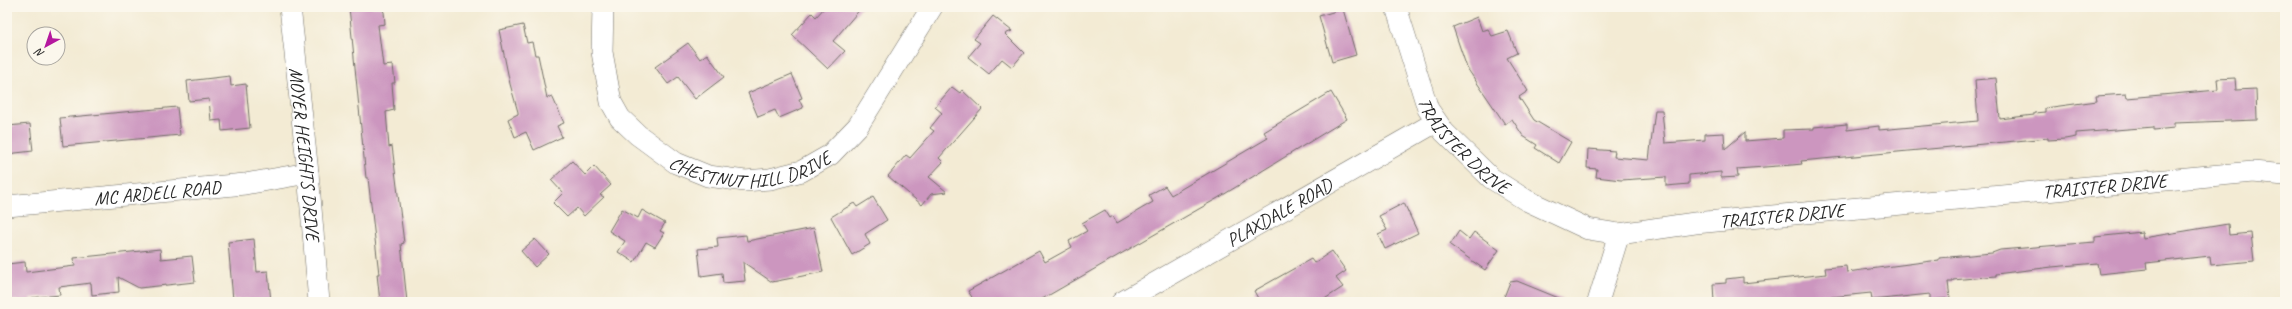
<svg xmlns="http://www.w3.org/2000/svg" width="2292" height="309" viewBox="0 0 2292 309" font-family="Caveat,sans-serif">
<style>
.building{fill:#cc96bf}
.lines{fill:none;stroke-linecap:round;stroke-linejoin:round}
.minor-casing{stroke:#716e66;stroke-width:22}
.minor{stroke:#fff;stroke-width:21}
.labels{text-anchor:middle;stroke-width:3;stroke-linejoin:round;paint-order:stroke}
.street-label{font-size:19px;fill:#2b2b2b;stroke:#fbf7ec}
</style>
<rect width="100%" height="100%" fill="#fbf7ec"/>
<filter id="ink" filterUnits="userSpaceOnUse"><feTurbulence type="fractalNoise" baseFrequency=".025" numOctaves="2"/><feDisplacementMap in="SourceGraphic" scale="8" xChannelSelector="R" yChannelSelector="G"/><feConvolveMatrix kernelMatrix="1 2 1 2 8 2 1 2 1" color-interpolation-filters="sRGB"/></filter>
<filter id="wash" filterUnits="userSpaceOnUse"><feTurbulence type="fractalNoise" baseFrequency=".012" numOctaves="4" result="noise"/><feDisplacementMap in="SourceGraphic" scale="16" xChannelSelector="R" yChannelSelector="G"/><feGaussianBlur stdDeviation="0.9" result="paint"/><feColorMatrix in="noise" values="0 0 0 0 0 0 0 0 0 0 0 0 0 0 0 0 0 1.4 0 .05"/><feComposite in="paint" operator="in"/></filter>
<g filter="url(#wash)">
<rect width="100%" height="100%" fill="#f3ebd4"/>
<g id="blocks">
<g class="building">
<path d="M349,7h31l4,5 1,12 -7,1 5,41 10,-1 2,18h-3l2,27 -8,2 3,35 3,-1 12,97 -3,1 6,58h-27l-3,-28h2l-11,-96h-2z"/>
<path d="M825,7h37l-29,34 12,10 -17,18 -36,-34 20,-22 4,4z"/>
<path d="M1343,9l13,46 -24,7 -13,-46z"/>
<path d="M993,16l19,15 -7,3 19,19 -12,14 -10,-8 -13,15 -21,-17 12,-14 -6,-4z"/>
<path d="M1477,17l5,14 6,-2 4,7 16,-5 9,22 -10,5 21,33 -9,6 15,23 37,22 -12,21 -24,-15 2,-3 -14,-9 -11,-17 -7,5 -38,-56 -14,-41z"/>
<path d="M523,25l4,18 5,-1 3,13h3l9,43 5,-2 12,27 -7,3 5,11 -28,13 -8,-18 -11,5 -7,-18 10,-5v-2l-8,-28 -11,-54z"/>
<path d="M688,43l12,16 7,-5 17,23 -29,22 -17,-22 -10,7 -13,-17z"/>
<path d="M792,74l10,24 -3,1 4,9 -24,10 -4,-8 -17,7 -10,-24z"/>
<path d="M230,76l1,10 15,-2 4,44 -28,3 -1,-11 -10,1 -2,-22 -20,2 -2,-20z"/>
<path d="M1996,78l4,41 34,-4v-2l11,-1v-4l52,-7 -1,-5 30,-2 1,4 91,-8 -1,-11 18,-1 1,12 20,-1 1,31 -83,3v5l-20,2v-3l-78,6v4l-11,2 -17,1v-2l-247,23 1,3 -10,1 -55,4 1,8 -17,1v-6l-32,3v9l-23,2v-9l-45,3 -25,-3 1,-8 -10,-1 1,-19 27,2 -1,6 35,3 6,-50h7l3,33 40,-3v-6l19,-1 1,16 20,-17v9l38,-3v-8l31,-1v-2l33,-3v6l32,-4v4l99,-9 -3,-41z"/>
<path d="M952,87l8,6 2,-3 20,19 -43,49 4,4 -14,15 18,15 -16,2 -9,11 -34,-29 18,-21 4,3 24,-27 -4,-3 12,-15 -7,-6z"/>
<path d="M1331,92l16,27 -129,79 -181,104h-62l-7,-11 71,-40 6,11 27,-15 -3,-6 18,-10 -5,-8 23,-13 5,8 3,-2 4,7 36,-21 -4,-7 16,-9 6,9 97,-57 -4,-6z"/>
<path d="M177,107l3,28 -117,11 -3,-28z"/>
<path d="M30,124l3,27 -26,3v-28z"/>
<path d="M572,161l13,14 9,-9 17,19 -11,10 4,2 -20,19 -7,-8 -10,9 -14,-14 10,-10 -12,-13z"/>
<path d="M873,197l14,23 -22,14 5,10 -18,11 -21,-38 23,-14 3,4z"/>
<path d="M1404,203l14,30 -33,16 -7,-15 9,-4 -8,-14z"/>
<path d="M622,209l16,9 4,-8 23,13 -5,8 4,2 -9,14 -9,-5 -12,20 -16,-10 7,-11 -16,-10z"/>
<path d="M2228,224l1,11 22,-2 3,28 -43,4 -1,-9 -64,7 1,6 -48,5 -2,-11 -45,4 -56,7v2l-43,4v2h-5l2,16 -20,2v-6l-58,6 -1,-7 -90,9h-67l-1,-18 13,-1v-4l17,-2v6l83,-9 -1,-6 21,-2 1,6 92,-12v-2l53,-5 8,-3 95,-8v-5l47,-5 1,6z"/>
<path d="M814,228l9,44 -51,10 -29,-20 2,19 -22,2 -1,-10 -21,3 -3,-27 20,-2 -1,-9 29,-3 1,6z"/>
<path d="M1459,231l10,8 5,-7 25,18 -14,20 -35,-25z"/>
<path d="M254,239l3,33 11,-1 3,31h-23v-3l-15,1 -5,-58z"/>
<path d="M535,239l14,15 -14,13 -14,-16z"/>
<path d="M160,249l1,10 31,-3 3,26 -56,6 -21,-11 1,15 -27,3 -1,-12 -32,4 1,8 -29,3 1,4 -25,-2v-36l18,-2 1,10 49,-6 -1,-8z"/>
<path d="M1332,251l14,20 -10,7 7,9 -23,15h-60l-6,-11 57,-32 3,4z"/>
<path d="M1517,281l49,20v1h-64l8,-20z"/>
</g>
</g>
</g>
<g filter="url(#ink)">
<use href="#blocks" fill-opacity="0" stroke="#716e66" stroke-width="1"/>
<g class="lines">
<g class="minor-casing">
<g id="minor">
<path id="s1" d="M290,7l18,166 11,129"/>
<path id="s2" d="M603,7l-1,45 9,50 9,16 18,17 38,28 32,13 37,5 25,-2 32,-8 28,-16 28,-29 74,-119"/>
<path id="s3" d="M1396,7l32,102 16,23 47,46 35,22 62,29 31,5 76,-11 558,-51 32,3"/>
<path id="s4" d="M7,206l238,-22 63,-11"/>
<path id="s5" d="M1122,302l314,-180"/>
<path d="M1598,302l21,-68"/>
</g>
</g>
<use href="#minor" class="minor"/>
</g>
</g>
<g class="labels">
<g class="street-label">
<text dy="7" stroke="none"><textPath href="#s3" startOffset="158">TRAISTER DRIVE</textPath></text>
<text dy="7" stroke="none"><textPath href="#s2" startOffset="264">CHESTNUT HILL DRIVE</textPath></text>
<text dy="7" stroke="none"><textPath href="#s1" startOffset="148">MOYER HEIGHTS DRIVE</textPath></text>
<text dy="7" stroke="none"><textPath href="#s3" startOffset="830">TRAISTER DRIVE</textPath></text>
<text dy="7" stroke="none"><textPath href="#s4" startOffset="151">MC ARDELL ROAD</textPath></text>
<text dy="7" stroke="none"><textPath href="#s5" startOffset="181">PLAXDALE ROAD</textPath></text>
<text dy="7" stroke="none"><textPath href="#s3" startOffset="506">TRAISTER DRIVE</textPath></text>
</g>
</g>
<rect width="2292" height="309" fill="none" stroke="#fbf7ec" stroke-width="24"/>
<g transform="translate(46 46) rotate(220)"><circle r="19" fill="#fbf7ec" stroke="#a8a59f"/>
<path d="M0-3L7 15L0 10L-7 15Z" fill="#b5179e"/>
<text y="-6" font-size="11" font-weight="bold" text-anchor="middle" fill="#2b2b2b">N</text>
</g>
</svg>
